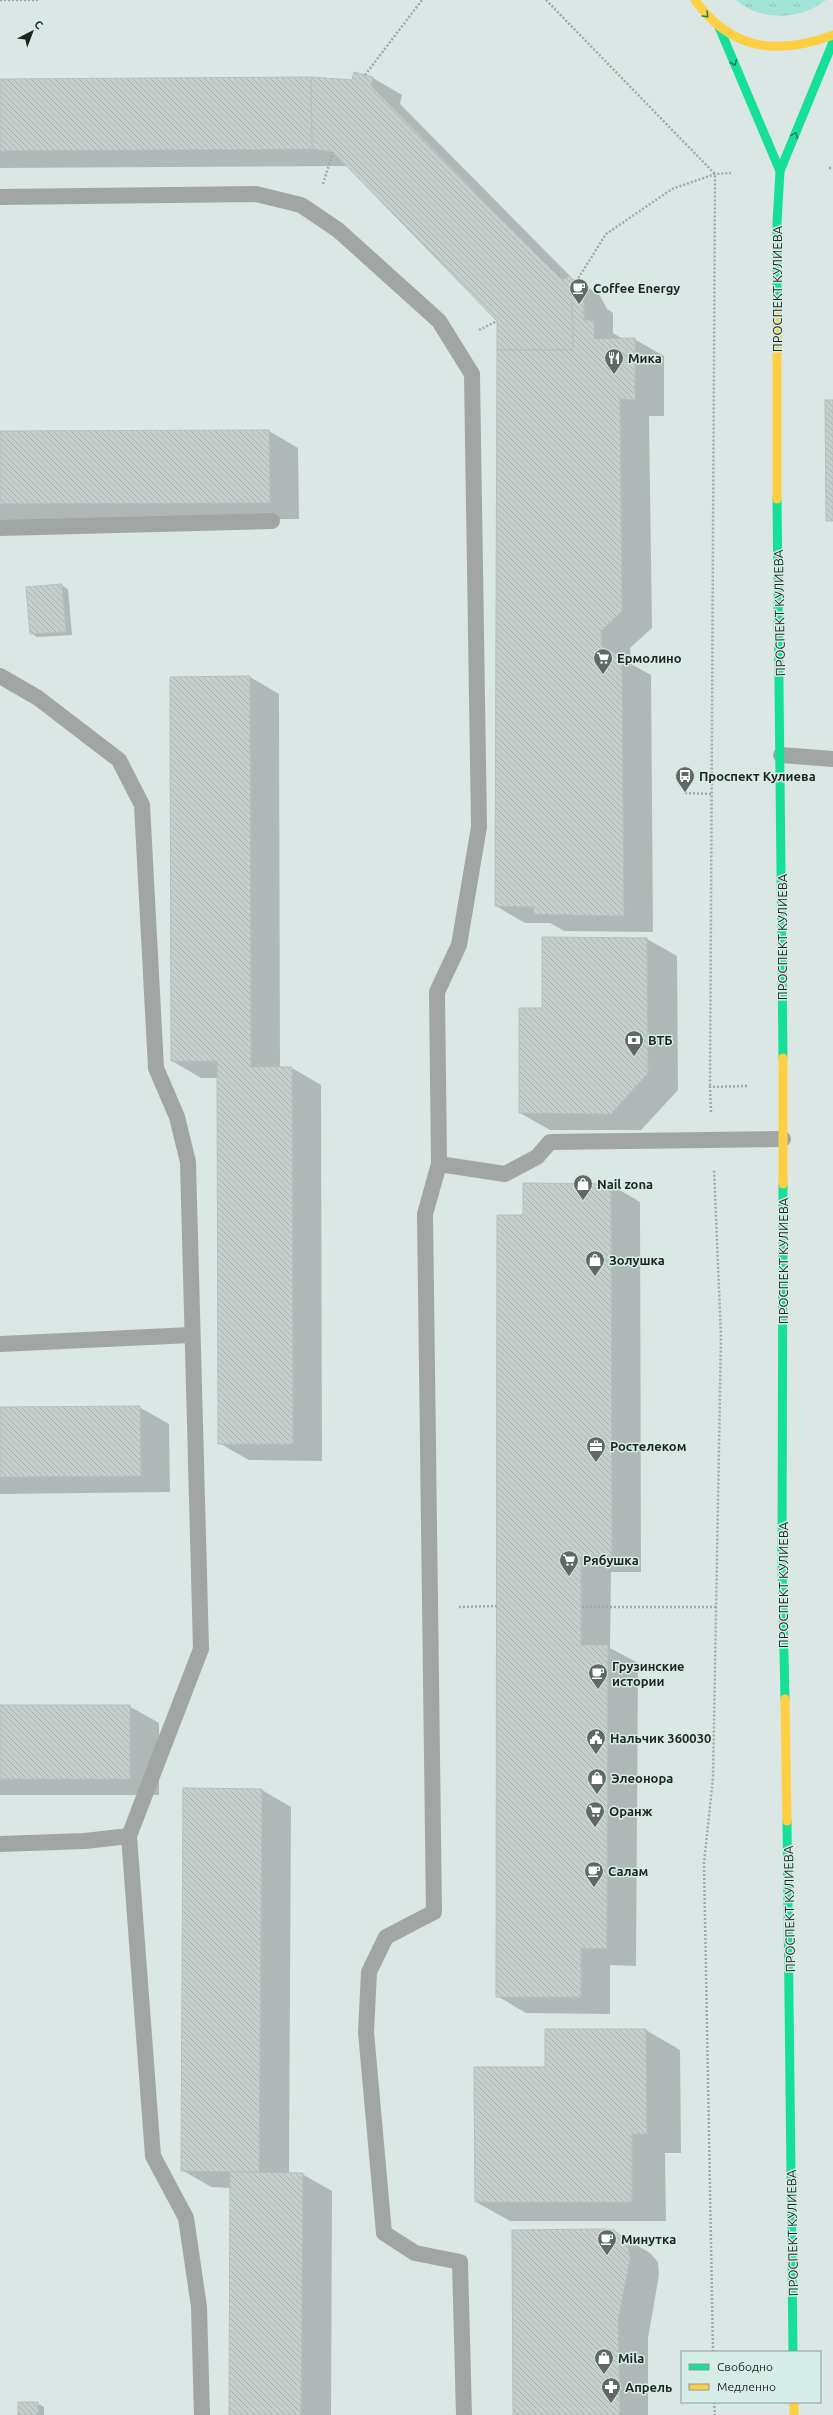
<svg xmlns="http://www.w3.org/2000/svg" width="833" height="2415" viewBox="0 0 833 2415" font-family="Ubuntu,sans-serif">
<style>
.grass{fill:url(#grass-tufts)}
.shadow{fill:#0003}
.building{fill:url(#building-back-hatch);stroke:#b6bfbd}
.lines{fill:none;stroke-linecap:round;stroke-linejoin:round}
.path{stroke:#a2a8a7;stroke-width:2.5;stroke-dasharray:2 2;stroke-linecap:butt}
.lane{stroke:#a1a6a4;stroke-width:16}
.fast{stroke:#16e098;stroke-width:9}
.slow{stroke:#ffcf43;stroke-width:9}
.oneway{stroke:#1a825e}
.labels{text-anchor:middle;stroke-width:3;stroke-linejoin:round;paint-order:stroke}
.poi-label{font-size:13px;font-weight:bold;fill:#1d2523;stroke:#d6ece6;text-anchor:start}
.street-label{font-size:13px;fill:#1d2523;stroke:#d6ece6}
</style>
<defs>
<pattern id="grass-tufts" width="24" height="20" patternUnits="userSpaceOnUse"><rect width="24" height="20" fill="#a2e4d5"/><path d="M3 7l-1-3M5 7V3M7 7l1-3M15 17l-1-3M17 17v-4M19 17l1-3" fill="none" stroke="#8bc3b7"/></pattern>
<pattern id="building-back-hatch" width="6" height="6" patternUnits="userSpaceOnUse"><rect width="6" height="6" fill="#c6cfcd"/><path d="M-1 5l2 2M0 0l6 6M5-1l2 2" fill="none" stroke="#aab2b0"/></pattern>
</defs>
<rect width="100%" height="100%" fill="#dbe7e4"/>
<path class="grass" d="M736,0h90c-25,20 -65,22 -90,0z"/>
<g class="shadow">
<path d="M355,73l18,5 29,17 -2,9 173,175 26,15 8,15 6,4v20l10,6h11l30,17v60h-15l3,212 -22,20 1,16 20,11 2,257 -89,-1 -14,-8h-25l-29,-17 2,-585 -150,-155 -348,2v-88l353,1z"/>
<path d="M269,431l29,17 1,71 -299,2v-89z"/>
<path d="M61,585l7,4 4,46 -35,2 -6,-4z"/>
<path d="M250,677l29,17 1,374h12l29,17 1,376 -73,-1 -30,-17 -1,-365h-17l-29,-17z"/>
<path d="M543,938l104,1 30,17 1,134 -37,40h-91l-30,-17 23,-104z"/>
<path d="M611,1185l29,17 1,370h-30l-1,76 28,15 -2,303 -26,-1v49l-84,-1 -29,-17z"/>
<path d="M139,1407l30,17 1,68 -170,2v-86z"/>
<path d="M0,1706h129l30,17v72h-159z"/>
<path d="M262,1790l29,17 -2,366 13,1 30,17 -1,224h-101l1,-227 -20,-1 -29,-17z"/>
<path d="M546,2030h100l34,20 1,103h-16l1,68h-156l-34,-19 70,-134z"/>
<path d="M613,2231l37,22 8,9 1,13 -11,63v77h-134z"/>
<path d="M37,2403l7,4v8h-25z"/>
</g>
<g class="building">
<path d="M354,72l19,5 -2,9 191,194 8,-4 10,19 -8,4 1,51h-76v-29l-164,-169 -21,-3 -1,-72 41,3z"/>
<path d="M311,77l1,72 -312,2v-72z"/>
<path d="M580,295h4v25h10v19l41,-1v62l-15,-1 2,212 -21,20 1,16 20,10 2,259 -90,-2v-7l-39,-1 2,-556h76l-1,-51z"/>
<path d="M825,400h8v121h-7z"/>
<path d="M269,430l1,73 -270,1v-73z"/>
<path d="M62,584l4,48 -36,2 -4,-47z"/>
<path d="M250,676l1,391h41l1,377h-75l-1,-383h-46l-1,-384z"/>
<path d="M542,937l105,1 1,135 -37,41 -92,-1v-105h23z"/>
<path d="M523,1183l88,1 1,372h-31v89h27l-1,304 -26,-1v49h-85l1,-782h26z"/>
<path d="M140,1406l1,70 -141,1v-70z"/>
<rect x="0" y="1705" width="130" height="74"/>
<path d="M183,1788l79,1 -3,383 -78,-1z"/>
<path d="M545,2029h101l1,105h-15v68h-157l-1,-135h71z"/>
<path d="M230,2172l73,1 -2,242h-72z"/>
<path d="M604,2229l10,1 6,5 8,9 2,14 -12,63 2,94h-107l-1,-185z"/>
<rect x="18" y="2402" width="20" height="13"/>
</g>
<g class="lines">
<g class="path">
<path d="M0,0h38"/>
<path d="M546,0l169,174 -5,913"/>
<path d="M365,75l57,-75"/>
<path d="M829,168h4"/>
<path d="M323,184l10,-32"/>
<path d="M574,285l32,-51 66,-45 43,-15 16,-1"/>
<path d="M479,330l18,-9"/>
<path d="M685,793l27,1"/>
<path d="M711,1112l-1,-25 37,-1"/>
<path d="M459,1607l38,-1"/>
<path d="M582,1607h134"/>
<path d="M713,2352l-9,-489 9,-85 8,-441 -7,-168"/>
<path d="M714,2402l1,13"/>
</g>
<g class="lane">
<path d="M0,197l256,-3 45,11 37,25 101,91 33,53 7,453 -20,118 -22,47 2,172 66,10 32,-17 13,-15 233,-3"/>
<path d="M0,528l272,-7"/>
<path d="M0,676l38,22 81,62 23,45 14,263 21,49 11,45 13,487 -72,187"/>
<path d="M781,755l52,4"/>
<path d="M439,1164l-14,50 9,698 -48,25 -17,35 -3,60 18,201 31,20 45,9 4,153"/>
<path d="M0,1344l191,-9"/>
<path d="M0,1844l85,-3 44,-5 24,320 33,62 13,89 3,108"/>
</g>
<g class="fast">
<path d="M719,27l61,144"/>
<path d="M777,307v-84l3,-52 53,-129"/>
<path d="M777,499l6,559"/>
<path d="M783,1184l-1,382 3,133"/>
<path d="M787,1821l6,531"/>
</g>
<g class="slow">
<path d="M695,0c36,50 82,56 138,35"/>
<path d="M777,307v192"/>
<path d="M783,1058v126"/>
<path d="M785,1699l2,122"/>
<path d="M794,2402v13"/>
</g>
</g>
<defs><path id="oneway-chevron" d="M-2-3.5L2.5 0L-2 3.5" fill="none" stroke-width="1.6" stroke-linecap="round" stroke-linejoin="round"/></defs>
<g class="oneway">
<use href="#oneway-chevron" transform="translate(706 15) rotate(45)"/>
<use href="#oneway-chevron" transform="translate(734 63) rotate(67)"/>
<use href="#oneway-chevron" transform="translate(795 135) rotate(-68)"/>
</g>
<defs>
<g id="cafe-pin" transform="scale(1)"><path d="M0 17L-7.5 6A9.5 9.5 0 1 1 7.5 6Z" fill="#606967" stroke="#d6ece6"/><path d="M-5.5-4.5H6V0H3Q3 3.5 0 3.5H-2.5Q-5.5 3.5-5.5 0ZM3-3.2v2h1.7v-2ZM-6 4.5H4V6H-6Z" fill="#fff"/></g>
<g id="restaurant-pin" transform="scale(1)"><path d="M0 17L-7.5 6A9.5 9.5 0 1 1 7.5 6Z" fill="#606967" stroke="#d6ece6"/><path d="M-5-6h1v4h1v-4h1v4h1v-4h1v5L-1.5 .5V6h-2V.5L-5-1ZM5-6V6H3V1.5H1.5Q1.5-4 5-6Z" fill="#fff"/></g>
<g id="supermarket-pin" transform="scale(1)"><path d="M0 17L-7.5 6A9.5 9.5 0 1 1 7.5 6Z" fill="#606967" stroke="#d6ece6"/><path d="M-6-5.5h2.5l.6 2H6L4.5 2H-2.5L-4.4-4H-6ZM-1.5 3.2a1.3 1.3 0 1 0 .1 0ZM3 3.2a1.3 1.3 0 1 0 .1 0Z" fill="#fff"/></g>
<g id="bus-pin" transform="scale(1)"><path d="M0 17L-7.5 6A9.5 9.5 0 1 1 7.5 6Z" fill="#606967" stroke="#d6ece6"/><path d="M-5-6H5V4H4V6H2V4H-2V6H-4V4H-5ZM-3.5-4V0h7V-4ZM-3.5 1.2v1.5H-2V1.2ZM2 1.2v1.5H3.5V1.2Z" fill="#fff"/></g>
<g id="bank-pin" transform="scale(1)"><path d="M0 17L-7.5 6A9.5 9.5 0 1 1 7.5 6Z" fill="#606967" stroke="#d6ece6"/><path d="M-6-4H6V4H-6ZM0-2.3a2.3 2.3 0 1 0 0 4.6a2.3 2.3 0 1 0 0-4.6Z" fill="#fff"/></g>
<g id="shop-pin" transform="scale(1)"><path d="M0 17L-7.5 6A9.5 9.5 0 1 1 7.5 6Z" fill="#606967" stroke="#d6ece6"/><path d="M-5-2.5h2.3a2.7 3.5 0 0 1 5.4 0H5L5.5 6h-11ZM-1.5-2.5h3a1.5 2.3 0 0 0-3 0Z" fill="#fff"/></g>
<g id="office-pin" transform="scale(1)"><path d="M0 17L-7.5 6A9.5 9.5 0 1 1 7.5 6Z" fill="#606967" stroke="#d6ece6"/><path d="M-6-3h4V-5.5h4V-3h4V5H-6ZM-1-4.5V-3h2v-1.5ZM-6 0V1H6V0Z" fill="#fff"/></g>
<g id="civic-pin" transform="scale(1)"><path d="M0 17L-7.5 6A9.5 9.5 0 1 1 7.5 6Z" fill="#606967" stroke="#d6ece6"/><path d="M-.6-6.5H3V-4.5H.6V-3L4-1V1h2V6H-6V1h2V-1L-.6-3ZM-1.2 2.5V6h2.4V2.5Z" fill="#fff"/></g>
<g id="pharmacy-pin" transform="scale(1)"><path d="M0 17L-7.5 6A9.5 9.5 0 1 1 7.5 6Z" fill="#606967" stroke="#d6ece6"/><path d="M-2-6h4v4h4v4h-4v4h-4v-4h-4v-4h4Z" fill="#fff"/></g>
</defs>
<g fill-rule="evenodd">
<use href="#cafe-pin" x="579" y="288"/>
<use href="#restaurant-pin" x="614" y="358"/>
<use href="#supermarket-pin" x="603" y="658"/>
<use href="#bus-pin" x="685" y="776"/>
<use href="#bank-pin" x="634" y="1040"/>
<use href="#shop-pin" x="583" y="1184"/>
<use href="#shop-pin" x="595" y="1260"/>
<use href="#office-pin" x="596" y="1446"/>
<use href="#supermarket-pin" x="569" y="1560"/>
<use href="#cafe-pin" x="598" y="1673"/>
<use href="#civic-pin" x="596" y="1738"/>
<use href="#shop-pin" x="597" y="1778"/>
<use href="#supermarket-pin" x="595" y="1811"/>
<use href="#cafe-pin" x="594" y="1871"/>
<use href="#cafe-pin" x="607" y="2239"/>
<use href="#shop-pin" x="604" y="2358"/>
<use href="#pharmacy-pin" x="611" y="2387"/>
</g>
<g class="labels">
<g class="poi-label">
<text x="593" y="293">Coffee Energy</text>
<text x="628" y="363">Мика</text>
<text x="617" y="663">Ермолино</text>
<text x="699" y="781">Проспект Кулиева</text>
<text x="648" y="1045">ВТБ</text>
<text x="597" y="1189">Nail zona</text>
<text x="609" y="1265">Золушка</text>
<text x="610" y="1451">Ростелеком</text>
<text x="583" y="1565">Рябушка</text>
<text x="612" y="1671">Грузинские<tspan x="612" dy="15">истории</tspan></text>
<text x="610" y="1743">Нальчик 360030</text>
<text x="611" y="1783">Элеонора</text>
<text x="609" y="1816">Оранж</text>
<text x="608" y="1876">Салам</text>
<text x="621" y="2244">Минутка</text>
<text x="618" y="2363">Mila</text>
<text x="625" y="2392">Апрель</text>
</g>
<g class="street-label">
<text transform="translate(777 289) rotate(-90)" y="5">ПРОСПЕКТ КУЛИЕВА</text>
<text transform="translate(779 613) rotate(-91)" y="5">ПРОСПЕКТ КУЛИЕВА</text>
<text transform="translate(782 937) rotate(-90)" y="5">ПРОСПЕКТ КУЛИЕВА</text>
<text transform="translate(783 1261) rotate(-90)" y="5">ПРОСПЕКТ КУЛИЕВА</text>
<text transform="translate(783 1585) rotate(-90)" y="5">ПРОСПЕКТ КУЛИЕВА</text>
<text transform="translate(789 1909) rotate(-91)" y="5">ПРОСПЕКТ КУЛИЕВА</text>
<text transform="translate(792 2233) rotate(-91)" y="5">ПРОСПЕКТ КУЛИЕВА</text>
</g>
</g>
<rect x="681" y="2351" width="140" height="52" fill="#d6ece6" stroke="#8c9c98"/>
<rect x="689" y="2364" width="20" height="6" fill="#16e098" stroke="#8c9c98"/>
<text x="717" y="2371" font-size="12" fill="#1d2523">Свободно</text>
<rect x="689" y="2384" width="20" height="6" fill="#ffcf43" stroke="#8c9c98"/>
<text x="717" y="2391" font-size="12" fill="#1d2523">Медленно</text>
<g transform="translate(32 32) rotate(42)" stroke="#d6ece6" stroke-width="3" paint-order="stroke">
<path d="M0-3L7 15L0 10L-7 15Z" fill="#1d2523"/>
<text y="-6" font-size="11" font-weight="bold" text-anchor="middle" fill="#1d2523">С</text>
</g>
</svg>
